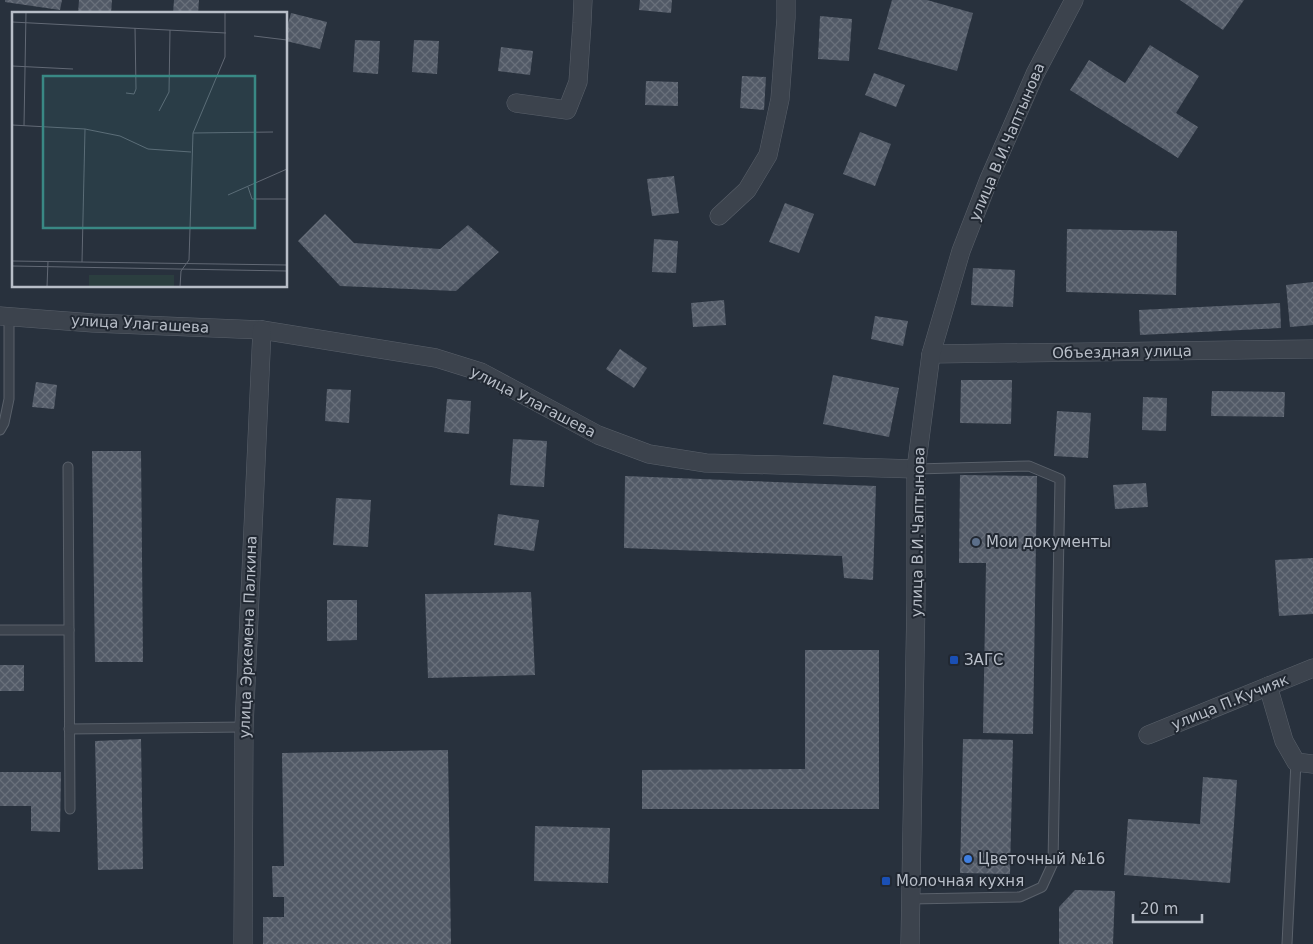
<svg xmlns="http://www.w3.org/2000/svg" width="1313" height="944" viewBox="0 0 1313 944" font-family="'DejaVu Sans',sans-serif">
<style>
.building{fill:url(#building-cross-hatch)}
.lines{fill:none;stroke-linecap:round;stroke-linejoin:round}
.service-casing{stroke:#5a616b;stroke-width:11}
.minor-casing{stroke:#5a616b;stroke-width:19}
.service{stroke:#3c434d;stroke-width:9}
.minor{stroke:#3c434d;stroke-width:18}
.service-dot{fill:#5c6f8a;stroke:#212832;stroke-width:2}
.transit-dot{fill:#1a4fb4;stroke:#212832;stroke-width:2}
.shop-dot{fill:#3f7fe0;stroke:#212832;stroke-width:2}
.labels{text-anchor:middle;stroke-width:4;stroke-linejoin:round;paint-order:stroke}
.street-label{font-size:15px;fill:#b8bec8;stroke:#212832}
.poi-label{font-size:15px;fill:#b8bec8;stroke:#212832;text-anchor:start}
.inset-road{fill:none;stroke:#626975;stroke-width:1}
.view{fill:#398884;fill-opacity:0.15;stroke:#398884;stroke-width:2.5}
.inset-edge{fill:none;stroke:#b8bec8;stroke-width:2.5}
</style>
<defs>
<pattern id="building-cross-hatch" width="8" height="8" patternUnits="userSpaceOnUse" patternTransform="scale(1.25)"><rect width="8" height="8" fill="#525a67"/><path d="M0 0l8 8M0 8l8-8" fill="none" stroke="#69707b"/></pattern>
</defs>
<rect width="100%" height="100%" fill="#28313d"/>
<g class="building">
<path d="M5,0h57l-2,10 -55,-8z"/>
<path d="M79,0h33l-1,14h-33z"/>
<path d="M174,0h25l-1,14h-25z"/>
<path d="M640,0h32l-1,13 -32,-3z"/>
<path d="M892,0h35l46,13 -16,58 -79,-22z"/>
<path d="M1180,0h64l-21,30z"/>
<path d="M291,13l36,9 -7,27 -34,-8v-10z"/>
<path d="M820,16l32,3 -3,42 -31,-2z"/>
<path d="M355,40l25,1 -2,33 -25,-2z"/>
<path d="M414,40l25,1 -2,33 -25,-2z"/>
<path d="M1150,45l49,31 -23,37 22,14 -20,31 -108,-68 19,-30 36,23z"/>
<path d="M501,47l32,4 -3,24 -32,-4z"/>
<path d="M874,73l31,12 -9,22 -31,-12z"/>
<path d="M742,76l24,1 -2,33 -24,-2z"/>
<path d="M646,81l32,1v24l-33,-1z"/>
<path d="M860,132l31,12 -16,42 -32,-12z"/>
<path d="M674,176l5,37 -27,3 -5,-37z"/>
<path d="M785,203l29,11 -15,39 -30,-11z"/>
<path d="M325,214l29,29 86,6 28,-24 31,27 -43,39 -116,-5 -42,-45z"/>
<path d="M1067,229l110,2 -1,64 -110,-3z"/>
<path d="M654,239l24,2 -2,32 -24,-1z"/>
<path d="M973,268l42,2 -2,37 -42,-2z"/>
<path d="M1313,282v43l-23,2 -4,-42z"/>
<path d="M724,300l2,25 -33,2 -2,-24z"/>
<path d="M1280,303l1,25 -141,7 -1,-25z"/>
<path d="M875,316l33,5 -5,25 -32,-7z"/>
<path d="M620,349l27,19 -13,20 -28,-19z"/>
<path d="M833,375l66,13 -10,49 -66,-13z"/>
<path d="M961,380h51l-1,44 -51,-1z"/>
<path d="M36,382l21,3 -3,24 -22,-2z"/>
<path d="M327,389l24,1 -2,33 -24,-2z"/>
<path d="M1212,391l73,1 -1,25 -73,-1z"/>
<path d="M1143,397l24,1 -1,33 -24,-1z"/>
<path d="M447,399l24,2 -2,33 -25,-2z"/>
<path d="M1057,411l34,2 -3,45 -34,-2z"/>
<path d="M513,439l34,2 -3,46 -34,-2z"/>
<path d="M92,451h49l2,211h-48z"/>
<path d="M960,475l77,1 -4,258 -50,-1 3,-170h-27z"/>
<path d="M625,476l251,10 -3,94 -29,-2 -2,-22 -218,-8z"/>
<path d="M1146,483l2,24 -33,2 -2,-24z"/>
<path d="M336,498l35,2 -3,47 -35,-2z"/>
<path d="M498,514l41,6 -5,31 -40,-6z"/>
<path d="M1313,558v56l-34,2 -4,-56z"/>
<path d="M531,592l4,83 -107,3 -3,-84z"/>
<path d="M327,600h30v40l-30,1z"/>
<path d="M805,650h74v159h-237v-39l163,-1z"/>
<rect x="0" y="665" width="24" height="26"/>
<path d="M141,739l2,130 -45,1 -3,-129z"/>
<path d="M963,739l50,1 -3,134 -50,-1z"/>
<path d="M448,750l3,194h-188v-27h21v-20h-11l-1,-31h12l-2,-113z"/>
<path d="M0,772h61l-1,60 -29,-1v-25h-31z"/>
<path d="M1203,777l34,3 -7,103 -106,-8 4,-56 72,5z"/>
<path d="M535,826l75,2 -2,55 -74,-2z"/>
<path d="M1075,890l40,1 -2,53h-54v-37z"/>
</g>
<g class="lines">
<g class="service-casing">
<g id="service">
<path d="M0,430l4,-7 5,-24v-82"/>
<path d="M68,467l1,163"/>
<path d="M0,630h69l1,179"/>
<path d="M69,729l175,-2"/>
<path d="M911,899l109,-2 22,-10 11,-24 7,-384 -31,-13 -113,3"/>
<path d="M1287,944l9,-182"/>
</g>
</g>
<g class="minor-casing">
<g id="minor">
<path d="M516,103l51,7 11,-28 4,-59 1,-23"/>
<path d="M719,216l28,-26 21,-35 12,-56 6,-81v-18"/>
<path d="M0,316l93,7 169,7 174,28 45,14 117,63 51,19 57,9 210,6"/>
<path d="M931,354l382,-5"/>
<path d="M1268,686l16,55 12,21 17,2"/>
<path d="M1148,735l165,-67"/>
<path d="M243,944l1,-217 18,-397"/>
<path d="M910,944l6,-345v-130l15,-115 30,-103 28,-72 46,-105 39,-74"/>
</g>
</g>
<use href="#service" class="service"/>
<use href="#minor" class="minor"/>
</g>
<circle class="service-dot" cx="976" cy="542" r="5"/>
<g class="transit-dot">
<rect x="949" y="655" width="10" height="10" rx="2.5"/>
<rect x="881" y="876" width="10" height="10" rx="2.5"/>
</g>
<circle class="shop-dot" cx="968" cy="859" r="5"/>
<g class="labels">
<g class="street-label">
<text transform="translate(1007 142) rotate(-67)" y="5">улица В.И.Чаптынова</text>
<text transform="translate(140 324) rotate(3)" y="5">улица Улагашева</text>
<text transform="translate(1122 352) rotate(-1)" y="5">Объездная улица</text>
<text transform="translate(533 402) rotate(27)" y="5">улица Улагашева</text>
<text transform="translate(918 532) rotate(-89)" y="5">улица В.И.Чаптынова</text>
<text transform="translate(248 637) rotate(-88)" y="5">улица Эркемена Палкина</text>
<text transform="translate(1230 702) rotate(-22)" y="5">улица П.Кучияк</text>
</g>
<g class="poi-label">
<text x="986" y="547">Мои документы</text>
<text x="964" y="665">ЗАГС</text>
<text x="978" y="864">Цветочный №16</text>
<text x="896" y="886">Молочная кухня</text>
</g>
</g>
<g transform="translate(12 12)">
<rect width="275" height="275" fill="#28313d"/>
<path d="M77,263h85v12h-85z" fill="#2b3e3f"/>
<path class="inset-road" d="M0,10l214,11M242,24l33,4M0,54l61,3M114,81l8,1 2,-5 -1,-61M147,99l10,-19 1,-62M0,113l73,4 35,7 28,13 43,3M12,114l2,-114M181,121l80,-1M236,175l4,12h35M216,183l59,-26M0,249l275,4M70,250l3,-133M0,254l275,5M35,275l1,-26M168,275l1,-16 8,-11 4,-127 32,-76v-45"/>
<path class="view" d="M31,64h212v152h-212z"/>
<rect width="275" height="275" class="inset-edge"/>
</g>
<path d="M1133 914v8h69v-8" fill="none" stroke="#b8bec8" stroke-width="2.5"/>
<text x="1140" y="914" font-size="15" fill="#b8bec8" stroke="#212832" stroke-width="4" paint-order="stroke">20 m</text>
</svg>
